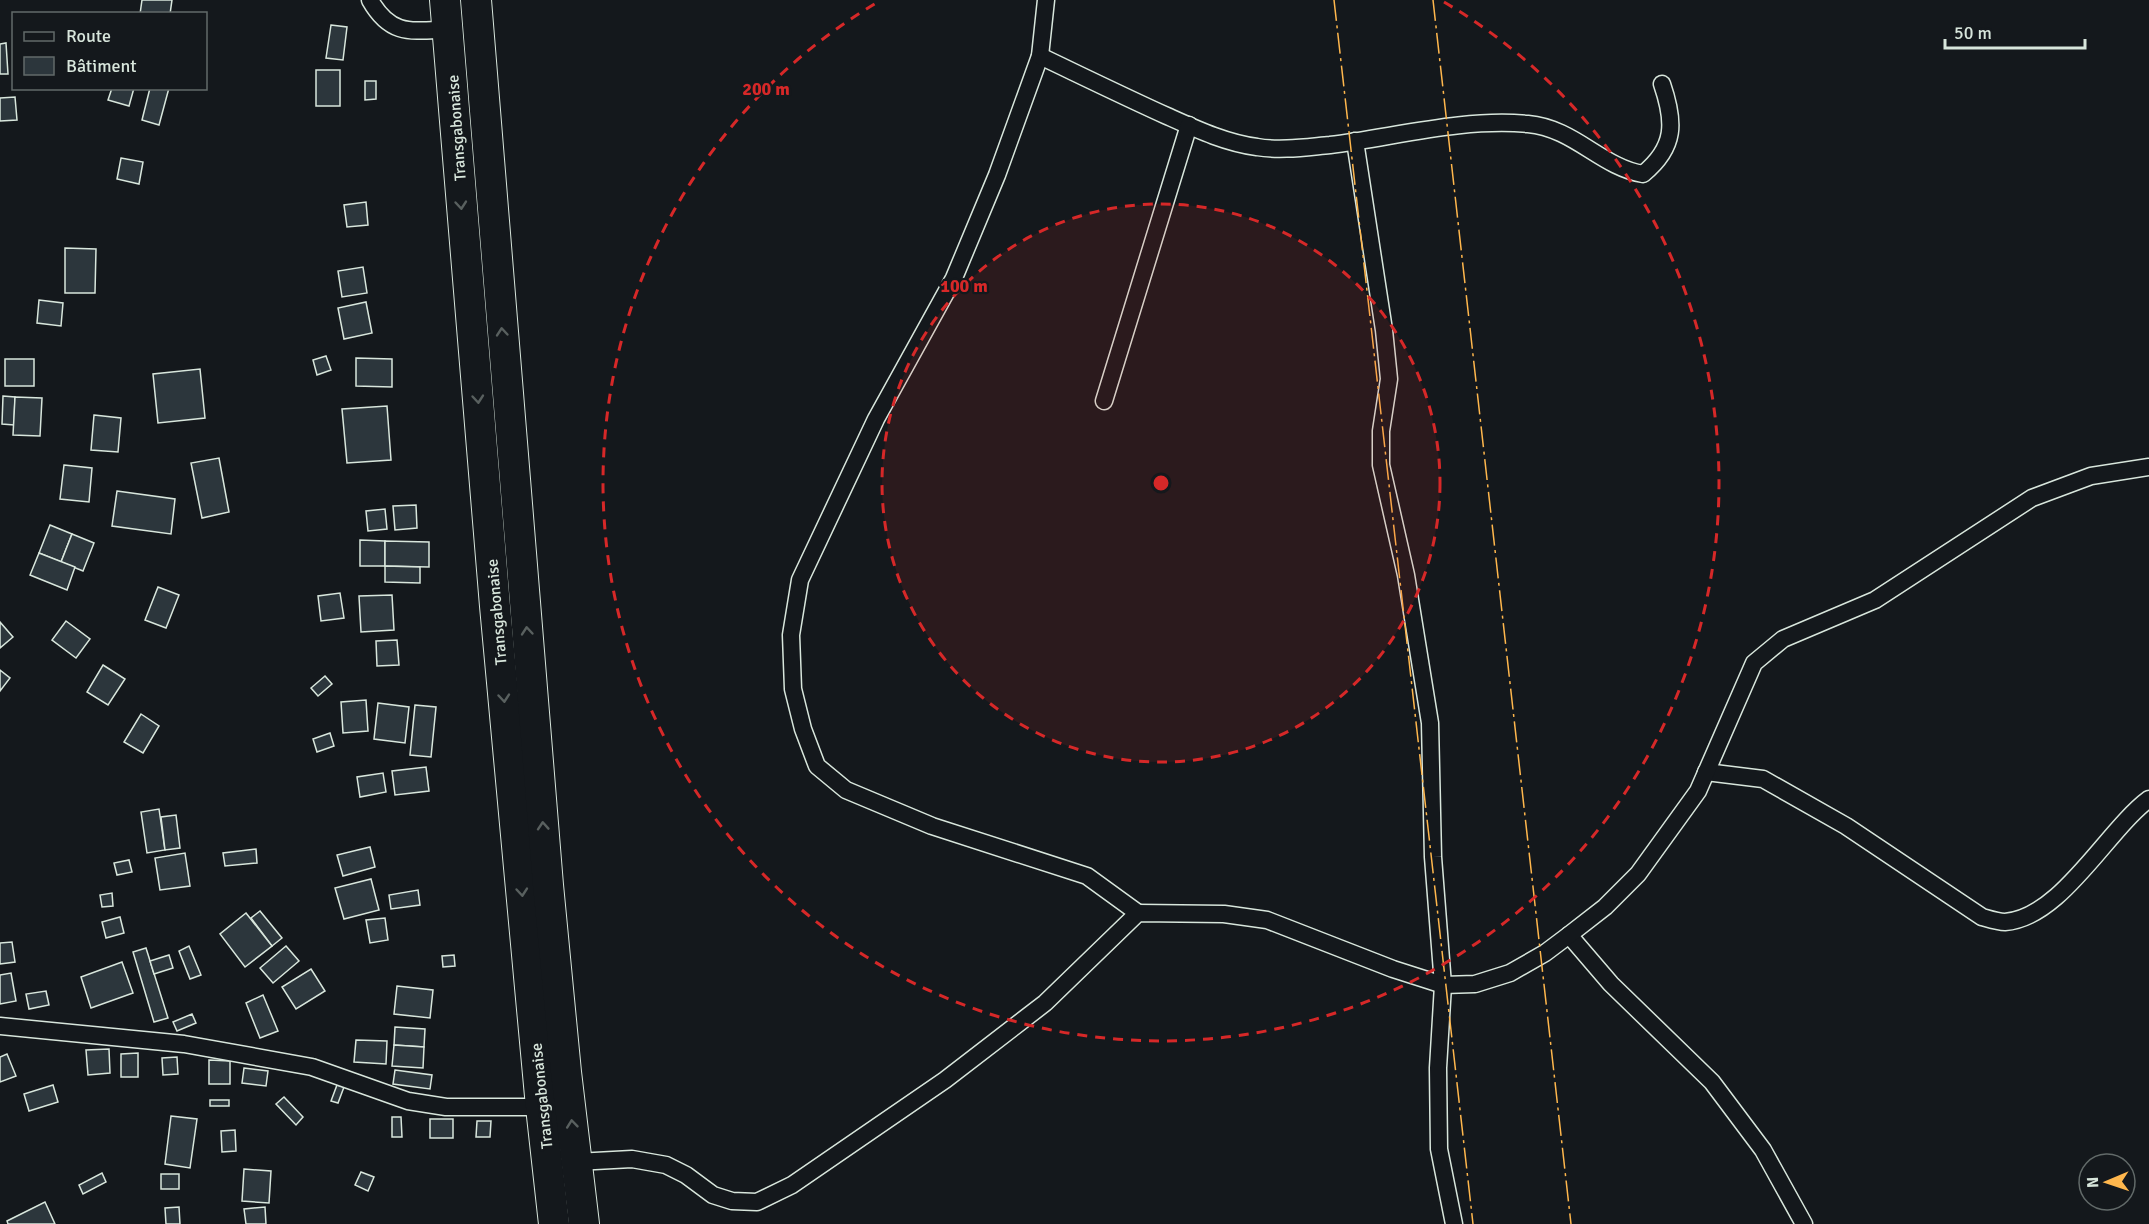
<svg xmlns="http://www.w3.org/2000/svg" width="2149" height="1224" viewBox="0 0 2149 1224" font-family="Signika,sans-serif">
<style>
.building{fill:#2c363c;stroke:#d8e6dc;stroke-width:1.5}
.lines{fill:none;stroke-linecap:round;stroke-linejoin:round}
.street-casing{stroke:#d8e6dc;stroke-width:19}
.highway-casing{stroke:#d8e6dc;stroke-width:32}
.street{stroke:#14181c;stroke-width:16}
.highway{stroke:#14181c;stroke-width:30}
.power{stroke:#ffb74d;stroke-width:1.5;stroke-dasharray:21 4.5 3 4.5;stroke-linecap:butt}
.oneway{stroke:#59605f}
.ring{fill:none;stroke:#d62828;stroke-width:3;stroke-dasharray:10 8}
.labels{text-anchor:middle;stroke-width:4.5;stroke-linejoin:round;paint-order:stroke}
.street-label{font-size:16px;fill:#d8e6dc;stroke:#14181c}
.centre{fill:#d62828;stroke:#14181c;stroke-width:3}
.ring-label{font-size:18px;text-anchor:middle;font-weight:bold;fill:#d62828;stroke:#14181c;stroke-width:4.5;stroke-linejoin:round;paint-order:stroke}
</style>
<rect width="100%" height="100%" fill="#14181c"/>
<g class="building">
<path d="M142,0h30l-2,14h-30z"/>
<path d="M331,25l16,2 -4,33 -17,-2z"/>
<path d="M6,43l2,31h-8v-30z"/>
<rect x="316" y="70" width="24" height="36"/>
<path d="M365,81h11v18l-11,1z"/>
<path d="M112,88h22l-5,18 -21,-6z"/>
<path d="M150,88h19l-10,37 -17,-5z"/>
<path d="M15,97l2,23 -17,1v-23z"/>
<path d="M121,158l22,4 -4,22 -22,-5z"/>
<path d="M366,202l2,23 -21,2 -3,-22z"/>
<path d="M65,248l31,1 -1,44h-30z"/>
<path d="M363,267l4,26 -25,4 -4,-26z"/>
<path d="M39,300l24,3 -2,23 -24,-3z"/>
<path d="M366,302l6,31 -28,6 -6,-31z"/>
<path d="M326,356l5,14 -14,5 -4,-15z"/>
<path d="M356,358l36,1v28l-36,-1z"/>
<rect x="5" y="359" width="29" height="27"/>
<path d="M200,369l5,49 -47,5 -5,-49z"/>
<path d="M3,396l12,1 -1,28 -12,-1z"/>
<path d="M15,397l27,1 -2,38 -27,-1z"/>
<path d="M387,406l4,54 -44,3 -5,-54z"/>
<path d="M94,415l27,3 -3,34 -27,-2z"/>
<path d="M219,458l10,54 -27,6 -11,-55z"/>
<path d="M64,465l28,3 -3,34 -29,-3z"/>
<path d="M117,491l58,8 -4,35 -59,-8z"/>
<path d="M416,505l1,23 -22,2 -2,-24z"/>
<path d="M385,509l2,20 -19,2 -2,-20z"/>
<path d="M50,525l22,9 -11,28 -22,-9z"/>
<path d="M72,534l22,9 -11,28 -22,-9z"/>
<path d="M360,540l25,1v25h-25z"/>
<path d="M385,541l44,1v25l-44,-1z"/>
<path d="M39,553l36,14 -8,23 -37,-15z"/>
<path d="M385,566l35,1v16l-35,-1z"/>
<path d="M158,587l21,8 -13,33 -21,-8z"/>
<path d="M340,593l4,25 -23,3 -3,-25z"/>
<path d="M392,595l2,35 -33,2 -2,-36z"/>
<path d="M66,621l24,18 -14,19 -24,-18z"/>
<path d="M0,622l13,15 -13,11z"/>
<path d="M397,640l2,25 -22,1 -1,-25z"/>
<path d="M103,665l22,14 -17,26 -21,-13z"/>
<path d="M0,670l10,8 -10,13z"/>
<path d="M325,676l7,8 -14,12 -7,-8z"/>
<path d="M366,700l2,31 -25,2 -2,-31z"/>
<path d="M378,703l31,4 -4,36 -31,-4z"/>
<path d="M415,705l21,2 -5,50 -21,-2z"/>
<path d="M141,714l18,12 -16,27 -19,-11z"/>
<path d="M330,733l4,13 -17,6 -4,-13z"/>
<path d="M426,767l3,24 -34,4 -3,-24z"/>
<path d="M383,773l3,19 -26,5 -3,-20z"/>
<path d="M159,809l6,41 -18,3 -6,-41z"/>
<path d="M176,815l4,33 -15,2 -4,-33z"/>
<path d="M370,847l5,20 -32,9 -6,-21z"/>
<path d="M256,849l1,14 -32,3 -2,-13z"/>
<path d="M185,853l5,33 -30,4 -5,-32z"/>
<path d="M129,860l3,12 -15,3 -3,-12z"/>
<path d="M371,879l8,31 -35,9 -9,-31z"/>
<path d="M418,890l2,15 -29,4 -2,-14z"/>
<path d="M112,893l1,13 -11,1 -2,-12z"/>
<path d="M260,911l22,27 -10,8 -21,-28z"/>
<path d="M246,913l26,33 -27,21 -25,-33z"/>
<path d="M120,917l4,16 -18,5 -4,-16z"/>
<path d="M385,918l3,22 -18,3 -4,-23z"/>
<path d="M12,942l3,20 -15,2v-21z"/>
<path d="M189,946l12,29 -11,4 -11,-28z"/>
<path d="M286,946l13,15 -26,22 -13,-15z"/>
<path d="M146,948l22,70 -14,4 -21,-70z"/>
<path d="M169,955l4,13 -19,6 -4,-13z"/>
<path d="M454,955l1,11 -12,1 -1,-11z"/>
<path d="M122,962l11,31 -42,15 -10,-31z"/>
<path d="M311,969l14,22 -29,18 -14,-22z"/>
<path d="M11,973l5,28 -16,3v-29z"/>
<path d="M397,986l36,4 -3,28 -36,-4z"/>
<path d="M46,991l3,14 -20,4 -3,-15z"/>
<path d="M263,995l15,36 -18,7 -14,-35z"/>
<path d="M192,1014l4,9 -19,8 -4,-9z"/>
<path d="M395,1027l30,2 -1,18 -30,-2z"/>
<path d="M356,1040l31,1 -1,23 -32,-2z"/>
<path d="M394,1045l30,2 -1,21 -31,-2z"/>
<path d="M109,1049l1,24 -22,2 -2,-25z"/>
<path d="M138,1053v24h-17v-23z"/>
<path d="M7,1054l9,22 -16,6v-25z"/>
<path d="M177,1057l1,17 -15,1 -1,-17z"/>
<path d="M209,1060l21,1v23h-21z"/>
<path d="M244,1068l24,3 -2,15 -24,-3z"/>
<path d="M395,1070l37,5 -2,14 -37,-5z"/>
<path d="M53,1085l5,17 -29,9 -5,-17z"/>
<path d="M337,1085l7,2 -6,16 -7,-2z"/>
<path d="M284,1097l19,20 -7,8 -20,-21z"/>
<rect x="210" y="1100" width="19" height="6"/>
<path d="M171,1116l26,3 -7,49 -25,-4z"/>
<path d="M392,1117h9l1,20h-10z"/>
<rect x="430" y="1119" width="23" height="19"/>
<path d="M477,1121h14l-1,16h-14z"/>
<path d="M235,1130l1,21 -14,1 -1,-21z"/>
<path d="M244,1169l27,2 -2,32 -27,-2z"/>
<path d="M361,1172l13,5 -6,14 -13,-6z"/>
<path d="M102,1173l4,9 -23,12 -4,-9z"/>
<rect x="161" y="1174" width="18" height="15"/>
<path d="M45,1202l10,22h-47l-1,-3z"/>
<path d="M179,1207l1,17h-14l-1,-16z"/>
<path d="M265,1207l1,17h-20l-2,-15z"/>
</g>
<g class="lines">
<g class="street-casing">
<g id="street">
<path d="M370,0c21,37 42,31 79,29"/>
<path d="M1046,0l-6,56 -43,119 -43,103 -78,141 -76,161 -9,55 2,54 10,40 14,37 29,24 86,36 155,50 51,37"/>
<path d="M1040,56c42,20 85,41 127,60 29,13 59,27 90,31 23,4 50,0 73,-2 65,-8 132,-27 198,-21 46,4 73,43 115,50 33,-27 32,-52 19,-90"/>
<path d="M1355,141l29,189 5,49 -8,52v34l25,110 24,148 3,134 10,128 -5,83 1,81 15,75"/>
<path d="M1104,401l85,-276"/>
<path d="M1706,772l57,7 83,47 136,91c7,2 16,5 23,5 56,-4 102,-92 144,-123"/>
<path d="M1569,935l42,49 101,98 51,68 41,74"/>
<path d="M0,1026l184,18 128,23 96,34 38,6h95"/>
<path d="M576,1162l56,-3 34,6 20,10 27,20 19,6 25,1 35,-17 153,-105 100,-77 93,-90 86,1 43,6 126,49 50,16 32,-1 35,-11 35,-20 24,-18 36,-28 33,-33 60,-83 56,-128 29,-24 92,-39 157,-102 59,-22 58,-9"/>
</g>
</g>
<g class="highway-casing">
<g id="highway">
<path d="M445,0l50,606 46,501 13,117"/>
<path d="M476,0l72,885 18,187 18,152"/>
</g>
</g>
<use href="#street" class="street"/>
<use href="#highway" class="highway"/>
<g class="power">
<path d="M1334,0l139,1224"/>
<path d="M1433,0l138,1224"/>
</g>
</g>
<defs><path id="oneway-chevron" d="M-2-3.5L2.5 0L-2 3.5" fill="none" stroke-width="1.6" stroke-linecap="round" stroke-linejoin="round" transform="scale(1.5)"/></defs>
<g class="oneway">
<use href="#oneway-chevron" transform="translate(461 205) rotate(85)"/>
<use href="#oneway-chevron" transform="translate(502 332) rotate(-95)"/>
<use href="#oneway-chevron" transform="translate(478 399) rotate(85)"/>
<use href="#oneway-chevron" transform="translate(527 631) rotate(-95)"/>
<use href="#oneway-chevron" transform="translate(504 698) rotate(85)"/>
<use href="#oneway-chevron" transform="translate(543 826) rotate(-94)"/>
<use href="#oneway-chevron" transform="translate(522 892) rotate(85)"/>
<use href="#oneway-chevron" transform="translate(572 1124) rotate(-96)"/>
</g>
<circle cx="1161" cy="483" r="279" fill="#d62828" fill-opacity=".12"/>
<g class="ring">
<circle cx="1161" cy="483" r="279"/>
<path d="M1444 2A558 558 0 1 1 878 2"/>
</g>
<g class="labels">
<g class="street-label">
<text transform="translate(456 128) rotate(-94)" y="6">Transgabonaise</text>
<text transform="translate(496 612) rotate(-95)" y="6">Transgabonaise</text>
<text transform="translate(541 1096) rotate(-96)" y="6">Transgabonaise</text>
</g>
</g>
<circle cx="1161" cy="483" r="9" class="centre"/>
<g class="ring-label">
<text x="766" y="95">200 m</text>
<text x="964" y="292">100 m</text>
</g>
<rect x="12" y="12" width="195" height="78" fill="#14181c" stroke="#626a69" stroke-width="1.5"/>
<rect x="24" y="32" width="30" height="9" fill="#14181c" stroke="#626a69" stroke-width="1.5"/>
<text x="66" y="42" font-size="18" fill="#d8e6dc">Route</text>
<rect x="24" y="57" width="30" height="18" fill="#2c363c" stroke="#626a69" stroke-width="1.5"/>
<text x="66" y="72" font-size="18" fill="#d8e6dc">Bâtiment</text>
<g transform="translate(2107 1182) rotate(268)"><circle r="28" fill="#14181c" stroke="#626a69" stroke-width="1.5"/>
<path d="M0-4.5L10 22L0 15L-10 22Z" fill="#ffb74d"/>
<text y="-9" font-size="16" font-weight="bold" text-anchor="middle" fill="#d8e6dc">N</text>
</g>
<path d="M1945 39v9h140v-9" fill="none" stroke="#d8e6dc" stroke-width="3"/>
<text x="1954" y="39" font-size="18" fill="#d8e6dc" stroke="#14181c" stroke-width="4.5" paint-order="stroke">50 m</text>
</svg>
